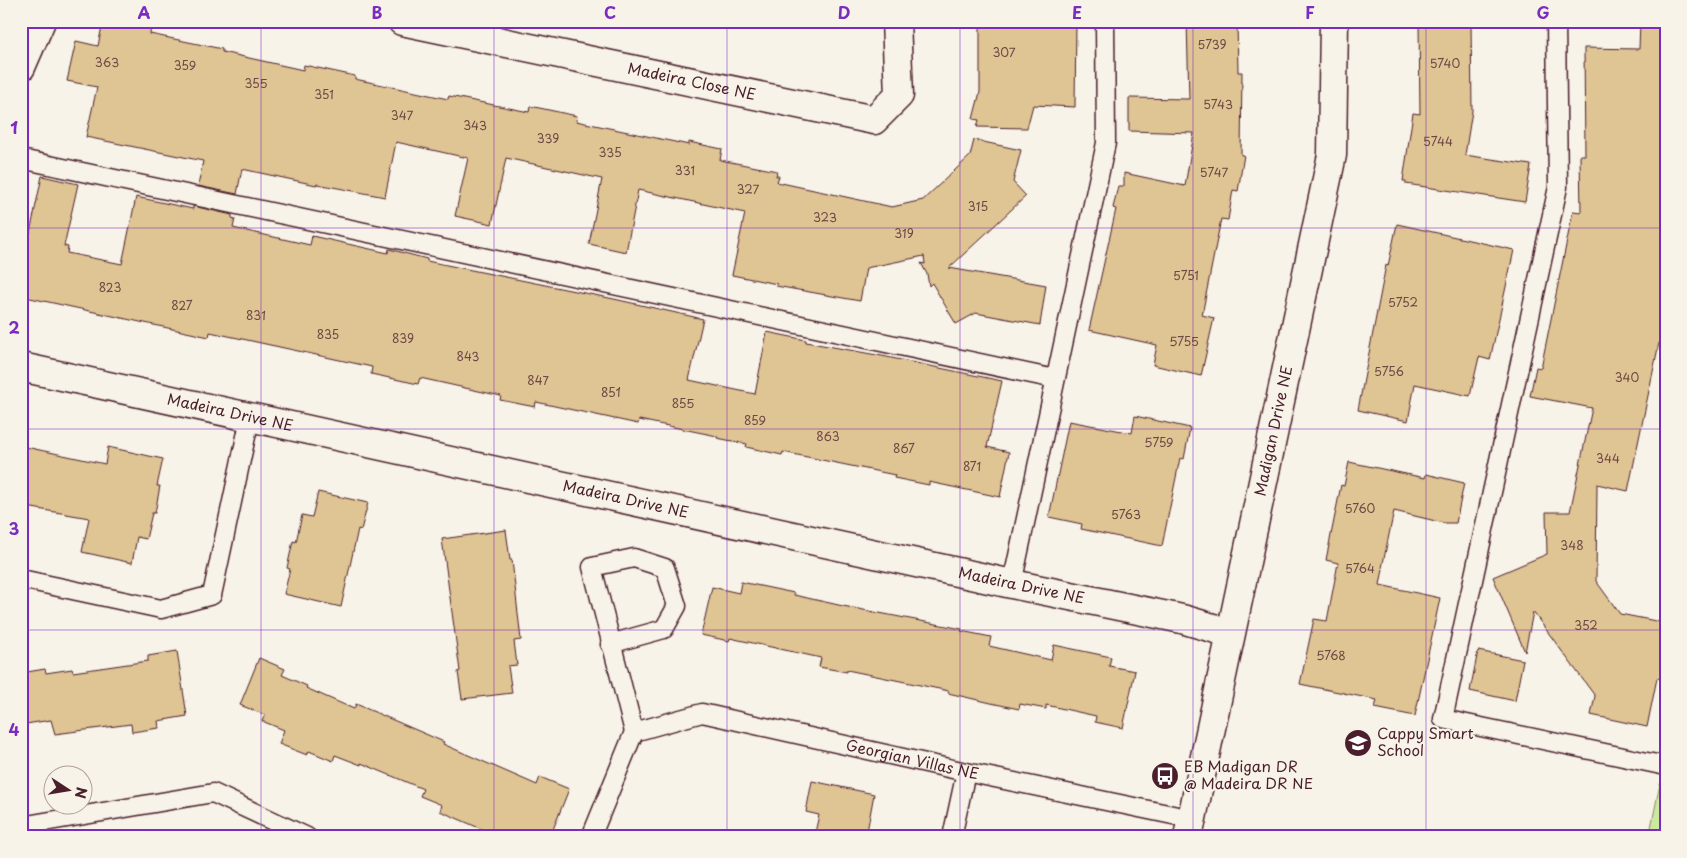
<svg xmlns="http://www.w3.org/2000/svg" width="1687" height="858" viewBox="0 0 1687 858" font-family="'Playpen Sans',sans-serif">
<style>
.green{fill:#cce9a0;stroke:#8b8466}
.building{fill:#dfc494;stroke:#4a1f2b}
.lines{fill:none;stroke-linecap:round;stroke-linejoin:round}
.service-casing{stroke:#4a1f2b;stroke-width:21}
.minor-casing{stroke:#4a1f2b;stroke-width:31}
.tertiary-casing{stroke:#4a1f2b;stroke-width:31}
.service{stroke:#f7f3e8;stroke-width:18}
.minor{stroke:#f7f3e8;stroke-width:28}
.tertiary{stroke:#f7f3e8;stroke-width:28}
.grid{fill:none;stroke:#7b2cbf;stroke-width:1;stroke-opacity:0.55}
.labels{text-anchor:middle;stroke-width:4.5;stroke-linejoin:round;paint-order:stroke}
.number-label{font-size:12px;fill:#6f4845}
.street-label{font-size:15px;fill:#4a1f2b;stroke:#f7f3e8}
.poi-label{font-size:15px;fill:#4a1f2b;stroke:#f7f3e8;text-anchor:start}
.neatline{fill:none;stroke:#7b2cbf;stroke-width:2}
.grid-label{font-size:16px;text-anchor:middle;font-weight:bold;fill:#7b2cbf}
</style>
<rect width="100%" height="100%" fill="#f7f3e8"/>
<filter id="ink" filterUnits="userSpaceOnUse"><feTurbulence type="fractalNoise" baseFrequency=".02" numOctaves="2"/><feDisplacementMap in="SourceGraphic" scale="10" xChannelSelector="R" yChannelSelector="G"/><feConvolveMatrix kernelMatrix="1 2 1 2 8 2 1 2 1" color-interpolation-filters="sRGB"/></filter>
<g filter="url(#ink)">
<path class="green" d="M1660,784l6,1v52h-17z"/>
<g class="building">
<path d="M103,21h20l28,6 -1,7 72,15v3l81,18 1,-5 51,11v3l93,20 1,-3 80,16 1,-6 47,10 -1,5 113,24v-3l33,7 -2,11 57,11 -1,5h3l-2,6 115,25 31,-7 47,-44 4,-16 47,10 -8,32 13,14 -77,72 97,17 -6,40 -64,-12 -20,11 -24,-41 -3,3 -2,-12 -6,-11 4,1 -1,-8 -58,12 -6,33 -84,-15 1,-2 -45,-9 13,-62 -107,-23 -12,62 -37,-8 13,-65 -96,-21 -14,66 -37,-8 13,-58 -72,-16 -11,55 -68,-13 -1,1 -74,-16 -5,25 -39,-8 5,-25 -117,-24 11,-50 -30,-6 9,-40 22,5z"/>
<path d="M980,21h96l-1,86 -42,-2 -6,23 -50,-1 2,-7 -6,-1 7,-27z"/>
<path d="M1187,21h50l1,51h4l-1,83h3l-6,36 -5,-1 -5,30 -7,-1 -19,96 12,3 -13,58 -48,-11 4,-20 -68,-15 27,-121 -3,-1 5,-22h6v-13l61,13 9,-53 -65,-2v-33l60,1z"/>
<path d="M1419,21h52l1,90 -7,44 66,10 -6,37 -119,-18v-3h-3l10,-68 7,1z"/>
<path d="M1640,21h26v305l-4,17h-3l-31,148 -31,-7 -1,97 24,33 46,9v57l-9,-2 -10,49 -56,-12 4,-19 -62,-84 -8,40 -32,-75 54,-23 -1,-42h24l22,-104 -62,-12 6,-29 5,1 32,-157 8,1 -1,-57h5l-1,-107 55,1z"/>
<path d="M42,176l36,8 -14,62 4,1 -1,6 55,11 14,-67 57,12v-3l39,9v3l3,1 -2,9 77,17 2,-9 76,17 1,-4 38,10v2l187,38 89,20 -14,61 66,14 12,-62 39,8v2l76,14 120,25 -15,66 22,5 -9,45 -71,-15v3l-35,-7 1,-3 -112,-23 -1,3 -36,-8 1,-3 -30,-6v-2l-78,-16 -1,4 -102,-22 -1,5 -35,-7 1,-4 -81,-18 -2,6 -47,-10 1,-7 -162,-35 -1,5 -188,-41v-55l7,1z"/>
<path d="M1397,224l117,26 -24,110 -11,-3 -9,39 -55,-12 -7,37 -50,-11 28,-145 2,1z"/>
<path d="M1135,416l55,12 -6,31 -4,-1 -18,88 -81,-17 1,-5 -33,-7 20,-96 63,12z"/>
<path d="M21,446l84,18 3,-17 55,12 -6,27h3l-5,27h-3l-6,26 -9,-2 -5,26 -50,-11 7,-34 -68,-12z"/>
<path d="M1349,462l76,16 1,-4 38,9 -8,40h-12l-50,-12 -12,57 1,1 -3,16 60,13 -25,118 -40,-8 2,-8 -77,-16 14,-65 13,2 11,-58 -12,-3 15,-75 3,1z"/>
<path d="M318,492l50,11 -7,27 -3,-1 -17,78 -57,-13 6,-25 -3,-1 6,-27 3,1 6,-27 10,2z"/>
<path d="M506,530l4,30h2l9,80 -7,1 3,24 -9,1 4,27 -50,6 -4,-27 2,-1 -18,-132z"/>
<path d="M741,582l53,11v2l49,11 119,23 -1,2 30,6 -2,9 62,14 3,-15 57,12 -2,9 26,5 -12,57 -28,-6 1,-6 -50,-11v4l-26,-5 -1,5 -28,-6 -43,-10 1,-2 -102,-21v2l-28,-5 2,-9 -91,-20 -1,3 -28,-6 11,-48 27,6z"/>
<path d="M177,651l10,65 -29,5 1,7 -27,4 -1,-8 -76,10 -4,-14 -25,4 -5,-26v-25l24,-4 1,4 26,-4 1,3 75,-11v-5z"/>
<path d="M1478,651l45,9 -8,41 -45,-10z"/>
<path d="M259,658l26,11 -3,6 25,11 -1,2 48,21 2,-5 88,38 -1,2 94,41 3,-8 29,12 -19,48h-50l-60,-26 2,-6 -22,-9 3,-7 -62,-26v2l-26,-10 -2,6 -24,-10 -2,4 -28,-11 5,-14 -22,-9 3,-6 -25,-10z"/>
<path d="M812,781l62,13 -8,43h-52l5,-22 -13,-3z"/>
</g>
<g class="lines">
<g class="service-casing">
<g id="service">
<path d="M1556,21l2,166 -115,532 223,47"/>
<path d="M21,159l1034,220"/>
<path d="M21,579l140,30 51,-14 38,-177"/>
<path d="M1012,584l94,-441 -1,-122"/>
<path id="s1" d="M634,732l68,-19 264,59 226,47"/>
<path d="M21,826l192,-33 94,44"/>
<path d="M591,837l43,-105 -42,-165 42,-9 31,10 12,38 -13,23 -54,15"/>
<path d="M952,837l14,-65"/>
</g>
</g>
<g class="minor-casing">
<g id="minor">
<path id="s2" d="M402,21l472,99 25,-25 -3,-74"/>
<path d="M21,67l20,-46"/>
<path id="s3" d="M21,367l991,217 170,35 48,14"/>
</g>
</g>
<g class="tertiary-casing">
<g id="tertiary">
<path id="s4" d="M1188,837l144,-682 2,-134"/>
</g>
</g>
<use href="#service" class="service"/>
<use href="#minor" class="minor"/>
<use href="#tertiary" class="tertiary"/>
</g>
</g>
<path class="grid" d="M261,21v816M494,21v816M727,21v816M960,21v816M1193,21v816M1426,21v816M21,228h1645M21,429h1645M21,630h1645"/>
<defs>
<g id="school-disc" transform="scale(1.4375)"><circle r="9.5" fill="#4a1f2b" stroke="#f7f3e8"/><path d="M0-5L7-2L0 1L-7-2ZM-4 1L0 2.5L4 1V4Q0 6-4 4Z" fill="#fff"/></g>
<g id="bus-disc" transform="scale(1.4375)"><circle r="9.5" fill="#4a1f2b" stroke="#f7f3e8"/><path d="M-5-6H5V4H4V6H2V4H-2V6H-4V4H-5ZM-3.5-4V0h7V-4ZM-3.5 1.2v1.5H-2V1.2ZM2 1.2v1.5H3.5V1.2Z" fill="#fff"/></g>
</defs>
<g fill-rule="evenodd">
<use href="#school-disc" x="1358" y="743"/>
<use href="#bus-disc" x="1165" y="776"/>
</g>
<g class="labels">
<g class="number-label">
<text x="1212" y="49">5739</text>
<text x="1004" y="57">307</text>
<text x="107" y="67">363</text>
<text x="1445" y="68">5740</text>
<text x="185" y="70">359</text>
<text x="256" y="88">355</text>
<text x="324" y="99">351</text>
<text x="1218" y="109">5743</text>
<text x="402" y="120">347</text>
<text x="475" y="130">343</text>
<text x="548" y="143">339</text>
<text x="1438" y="146">5744</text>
<text x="610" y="157">335</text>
<text x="685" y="175">331</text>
<text x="1214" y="177">5747</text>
<text x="748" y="194">327</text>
<text x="978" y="211">315</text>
<text x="825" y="222">323</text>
<text x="904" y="238">319</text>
<text x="1186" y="280">5751</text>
<text x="110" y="292">823</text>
<text x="1403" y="307">5752</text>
<text x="182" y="310">827</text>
<text x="256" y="320">831</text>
<text x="328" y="339">835</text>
<text x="403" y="343">839</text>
<text x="1184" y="346">5755</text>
<text x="468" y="361">843</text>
<text x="1389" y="376">5756</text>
<text x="1627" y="382">340</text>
<text x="538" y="385">847</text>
<text x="611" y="397">851</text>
<text x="683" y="408">855</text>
<text x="755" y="425">859</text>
<text x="828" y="441">863</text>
<text x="1159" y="447">5759</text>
<text x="904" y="453">867</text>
<text x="1608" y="463">344</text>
<text x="972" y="471">871</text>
<text x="1360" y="513">5760</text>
<text x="1126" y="519">5763</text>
<text x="1572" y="550">348</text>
<text x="1360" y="573">5764</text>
<text x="1586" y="630">352</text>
<text x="1331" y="660">5768</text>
</g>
<g class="street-label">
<text dy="5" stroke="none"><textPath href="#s2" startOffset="296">Madeira Close NE</textPath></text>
<text dy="5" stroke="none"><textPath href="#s3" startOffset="214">Madeira Drive NE</textPath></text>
<text dy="5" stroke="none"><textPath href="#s4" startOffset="415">Madigan Drive NE</textPath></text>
<text dy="5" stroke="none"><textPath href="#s3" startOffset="619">Madeira Drive NE</textPath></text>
<text dy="5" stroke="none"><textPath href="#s3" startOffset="1024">Madeira Drive NE</textPath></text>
<text dy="5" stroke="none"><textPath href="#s1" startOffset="286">Georgian Villas NE</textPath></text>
</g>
<g class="poi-label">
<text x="1377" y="739">Cappy Smart<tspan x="1377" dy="17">School</tspan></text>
<text x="1184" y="772">EB Madigan DR<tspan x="1184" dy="17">@ Madeira DR NE</tspan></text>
</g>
</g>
<rect width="1687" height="858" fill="none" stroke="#f7f3e8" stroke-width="55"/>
<g transform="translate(68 790) rotate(102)"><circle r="24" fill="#f7f3e8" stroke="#b29e9c"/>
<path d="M0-4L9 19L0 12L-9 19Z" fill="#4a1f2b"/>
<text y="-8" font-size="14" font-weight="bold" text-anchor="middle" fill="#4a1f2b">N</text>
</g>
<rect x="28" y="28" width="1632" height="802" class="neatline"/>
<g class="grid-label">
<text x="144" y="19">A</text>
<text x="377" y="19">B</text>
<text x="610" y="19">C</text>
<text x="844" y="19">D</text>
<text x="1077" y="19">E</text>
<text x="1310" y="19">F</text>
<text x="1543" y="19">G</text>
<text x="14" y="134">1</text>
<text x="14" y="334">2</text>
<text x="14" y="535">3</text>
<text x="14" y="736">4</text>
</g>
</svg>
